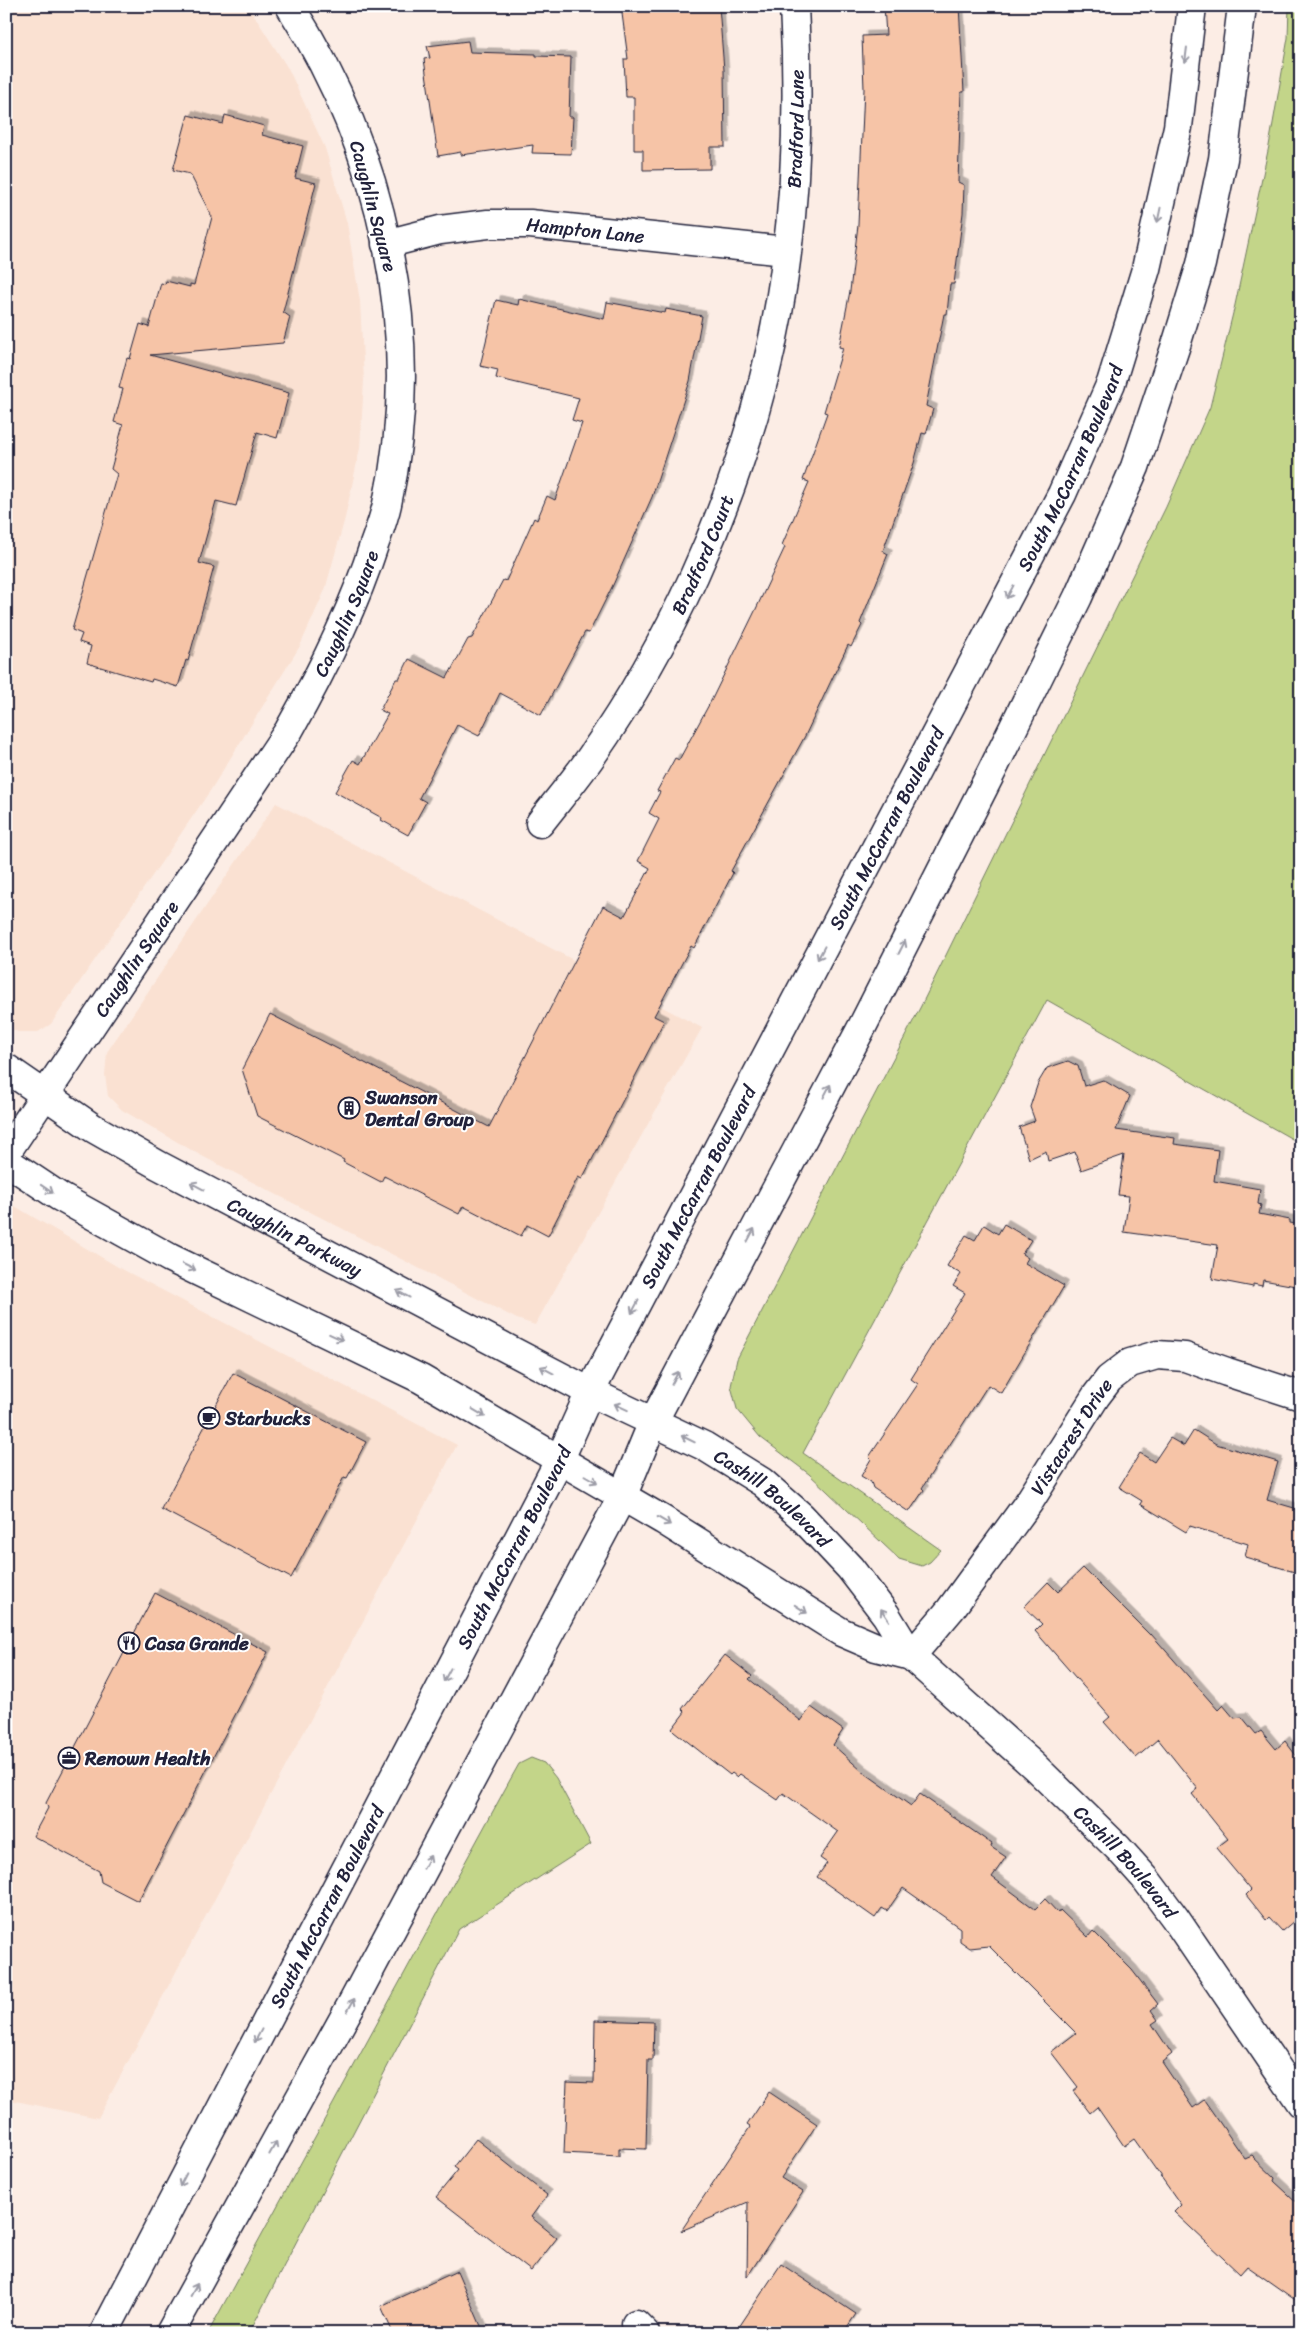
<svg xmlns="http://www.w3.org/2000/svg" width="1307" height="2339" viewBox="0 0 1307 2339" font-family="Sriracha,sans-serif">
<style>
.built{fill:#fae1d2}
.green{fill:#c3d589;stroke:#727c62}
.building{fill:#f6c4a7;stroke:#22223b;filter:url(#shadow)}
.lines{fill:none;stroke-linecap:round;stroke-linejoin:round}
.street-casing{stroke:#22223b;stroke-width:31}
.secondary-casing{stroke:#22223b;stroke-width:31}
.primary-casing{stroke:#22223b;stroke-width:31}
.street{stroke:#fff;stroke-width:28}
.secondary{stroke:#fff;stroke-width:28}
.primary{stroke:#fff;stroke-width:28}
.oneway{stroke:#9c9ca7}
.labels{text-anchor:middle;stroke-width:4;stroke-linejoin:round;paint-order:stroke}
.street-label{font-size:19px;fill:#22223b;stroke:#fff}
.poi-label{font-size:19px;font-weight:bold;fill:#22223b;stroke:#fff;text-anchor:start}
</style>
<defs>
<filter id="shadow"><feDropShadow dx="4.5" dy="-4.5" stdDeviation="0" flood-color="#0004"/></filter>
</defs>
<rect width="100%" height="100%" fill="#fcede5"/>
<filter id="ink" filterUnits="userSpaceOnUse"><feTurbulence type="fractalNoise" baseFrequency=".02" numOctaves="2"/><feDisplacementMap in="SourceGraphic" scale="10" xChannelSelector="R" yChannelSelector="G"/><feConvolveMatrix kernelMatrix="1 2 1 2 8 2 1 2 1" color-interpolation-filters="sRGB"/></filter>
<g filter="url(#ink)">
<g class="built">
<path d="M6,6h242l41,64 36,78 22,75 13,78 4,80 -4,67 -15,70 -20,72 -25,56 -90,145 -159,233 -13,8h-20l-12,-5z"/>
<path d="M276,803l426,225 -167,297 -18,-6 -317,-164 -78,-45 -14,-14 -3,-21 2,-23z"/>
<path d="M6,1201l112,66 339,178 -359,673 -92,-19z"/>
</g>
<g class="green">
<path d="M1289,6h12v1138l-254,-144 -244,453 138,97 -11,12 -8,4 -23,-7 -90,-85 -49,-37 -23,-28 -6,-23 6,-27 184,-353 245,-499 44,-100 25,-102 34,-159 19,-108z"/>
<path d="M531,1758l13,5 12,15 35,66 -132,85 -210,404h-41l302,-553 9,-16z"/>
</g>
<g class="building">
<path d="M621,6h98l5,64 1,77h-15v22l-67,1v-20h-9v-53h-8l-2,-38h4z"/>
<path d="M884,6h75l5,86h-3l-3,90 6,3 -1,28 -9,71h-4l-3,30h-3l-18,92 7,3 -7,25 -4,-1 -8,30 -31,88 5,3 -28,69 2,2 -11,22 -3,-2 -43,91 -74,135 2,2 -39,75 -3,-2 -37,70 10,5 -82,158 -4,-2 -30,59 -21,-11 -6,11 -58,-30 -4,8 -75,-38 -3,6 -38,-20 1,-2 -87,-44 -15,-47 28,-55 219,113 114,-221 21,11 26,-49 -12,-7 21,-42 -10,-6 11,-21 -3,-1 18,-33 4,2 33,-61 44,-90 29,-62 -3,-2 27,-63 -6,-2 24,-67 -3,-1 19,-64 -4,-1 11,-56 8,-66 6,-136 -2,-53 24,-1z"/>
<path d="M468,41l2,11 66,2v2l35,1 -2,60h4l-2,37 -39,-1 1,-8 -72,10v-3l-23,4 -14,-97 6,-1 -3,-12z"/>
<path d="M188,115l35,9 2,-9 39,11 -2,9 41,11 -8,32 21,5 -33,129 7,5 -7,26 -133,12 139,38 -12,45 -20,-6 -21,74 -20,-5 -17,62 15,4 -26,94 -2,-1 -8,27 -26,-8 -1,3 -64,-19 4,-17 -12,-4 3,-8 -10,-4 45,-156 -6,-5 12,-44 -9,-3 9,-33 -4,-1 8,-30 3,1 10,-35 9,3 12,-44 4,1 1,-3 24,6v-3l4,1 18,-68 -22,-43 -17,-4z"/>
<path d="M519,299l85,20 3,-17 58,11 1,-4 36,7 -12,65 -38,116 -39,88 -24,48 -4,-1 -44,83 -41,-22 -21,43 -22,-11 -38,73 7,4 -18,33 -27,-15 1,-2 -47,-26 18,-32 7,4 28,-50 -8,-4 16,-31h3l10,-20 38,19 21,-39 4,-1 31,-58 3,1 28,-63 3,2 10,-24 8,4 27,-77 -10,-3 7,-22 -83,-20 2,-8 -18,-4 16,-66 22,5z"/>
<path d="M1068,1061l10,5 6,20 19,-6 27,16 -14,34 59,8 -1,6 44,6 -4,31 46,8 -2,15 3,1 -2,9 31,6v3l11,2v62l-38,-7 -1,6 -9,-2v3l-41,-8 6,-34 -94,-13 5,-36 -11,-1 6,-40 -43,15 -6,-18 -27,9 -2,-10 -17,8 -10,-32 16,-6 -5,-14 8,-24 9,-15z"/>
<path d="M1004,1224l27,16 -9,14 6,4 -3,5 39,23 -63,107 -13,-8 -66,103 2,2 -15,22 -36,-24 -2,-6 -10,-6 10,-17 -2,-2 49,-73 -7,-5 54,-86 -12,-7 8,-12 -14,-8 19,-31 9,5 9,-15 14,9z"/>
<path d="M233,1373l133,69 -19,36 -3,-1 -53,101 -130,-69z"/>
<path d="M1194,1430l22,14 62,18 -11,38 34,10v64l-56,-17 3,-13 -58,-18 -4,6 -46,-28 2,-3 -23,-14 21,-34 14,9 16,-24 14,8z"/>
<path d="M1083,1568l67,67 1,-1 67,76 5,-5 11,13 8,-1 14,17 5,-3 15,18 9,-8 16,21v153l-19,16 -13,-14 -3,3 -20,-25 5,-5 -35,-42 12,-9 -36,-45 6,-5 -40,-50 -22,19 -32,-36 6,-5 -75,-86 7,-7 -18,-17 24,-25 10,10z"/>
<path d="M155,1593l113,59 -130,249 -37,-19 -2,-11 -66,-35 15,-28 -2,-5z"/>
<path d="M725,1655l27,21 -3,3 52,42 10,-14 32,23 -10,15 29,26 49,35 9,-12 72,50 -1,3 15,10 -14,20 43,32 10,-10 13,14 2,-3 28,27 5,-6 39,39 26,34 -7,6 7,10 -6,4 20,30 -10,8 31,46 11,-8 41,59 7,-3 23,22 -1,3 27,25v98l-54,-38 -7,8 -66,-62 7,-7 -47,-66 -10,7 -27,-39 -7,6 -17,-22 5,-4 -27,-35 25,-19 -87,-87 -19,2 -10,-7v-13l-57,-40 -16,23 -5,-3 -7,10 -58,-41 10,-14 -7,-5 18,-26 -55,-39 -5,7 -38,-26 -3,3 -5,-4 -2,2 -56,-44 -2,-2 13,-17 -3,-3z"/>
<path d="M595,2020l59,2 -1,38h-5l-2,89 -27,-1v8l-55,-3 3,-71 27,1z"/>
<path d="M769,2092l48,32 -36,54 22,14 -56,85 1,-75 -67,29 69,-104 -3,-2z"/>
<path d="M476,2139l71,56 -16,22 26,21 -26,33 -95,-74 22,-27 -4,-3z"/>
<path d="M781,2264l75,50 -13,19h-108z"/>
<path d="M457,2271l27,62h-91l-12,-27z"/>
</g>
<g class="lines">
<g class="street-casing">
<g id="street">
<path id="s1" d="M386,244l54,-14 48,-6h42l256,27"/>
<path id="s2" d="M540,823c17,-22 35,-43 51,-66 79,-113 139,-245 173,-379 30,-120 37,-249 30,-372"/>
<path id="s3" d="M6,1153l283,-423c34,-60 64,-120 85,-185 5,-14 10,-27 13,-41 38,-170 -5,-353 -97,-498"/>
<path id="s4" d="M911,1656l39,-46 79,-108 67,-106 13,-17 21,-16 27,-8 28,2 42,15 74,24"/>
<path d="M636,2324l9,9"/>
</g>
</g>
<g class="secondary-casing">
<g id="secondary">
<path id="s5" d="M6,1068l87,60 65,37 432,227 114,54 58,36 39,34 49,52 36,47 25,41 123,110 84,82 27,30 30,40 126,185"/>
<path d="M6,1161l54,36 110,61 251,121 242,141 178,112 35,15 35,9"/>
</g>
</g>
<g class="primary-casing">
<g id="primary">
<path id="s6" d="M104,2333l455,-872 31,-69 472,-898 49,-111 35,-114 32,-142 14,-121"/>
<path d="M170,2333l185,-335 267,-501 31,-75 210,-397 129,-254 86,-174 57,-130 42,-125 24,-78 22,-105 19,-153"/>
</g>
</g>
<use href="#street" class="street"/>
<use href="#secondary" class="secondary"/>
<use href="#primary" class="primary"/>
</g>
<defs><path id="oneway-shaft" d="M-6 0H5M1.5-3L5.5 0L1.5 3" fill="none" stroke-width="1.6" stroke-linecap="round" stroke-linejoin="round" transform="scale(1.25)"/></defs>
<g class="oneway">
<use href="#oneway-shaft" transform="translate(1186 55) rotate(97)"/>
<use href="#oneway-shaft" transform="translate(1159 215) rotate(102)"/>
<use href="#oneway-shaft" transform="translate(1010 592) rotate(118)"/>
<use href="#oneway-shaft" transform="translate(902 947) rotate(-63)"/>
<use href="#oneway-shaft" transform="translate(821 953) rotate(118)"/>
<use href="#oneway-shaft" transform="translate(827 1091) rotate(-62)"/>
<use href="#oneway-shaft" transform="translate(197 1186) rotate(-152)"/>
<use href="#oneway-shaft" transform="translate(47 1189) rotate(34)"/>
<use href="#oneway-shaft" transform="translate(751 1235) rotate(-62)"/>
<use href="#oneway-shaft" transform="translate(189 1267) rotate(26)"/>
<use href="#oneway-shaft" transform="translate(403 1294) rotate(-152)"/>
<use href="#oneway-shaft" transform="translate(635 1307) rotate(118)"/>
<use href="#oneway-shaft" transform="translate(336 1337) rotate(25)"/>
<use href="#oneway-shaft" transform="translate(547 1370) rotate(-152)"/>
<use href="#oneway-shaft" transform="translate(675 1378) rotate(-62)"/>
<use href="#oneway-shaft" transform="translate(621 1407) rotate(-155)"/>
<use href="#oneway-shaft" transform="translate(479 1413) rotate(31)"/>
<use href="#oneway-shaft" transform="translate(688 1439) rotate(-154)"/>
<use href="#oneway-shaft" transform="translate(591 1479) rotate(30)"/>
<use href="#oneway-shaft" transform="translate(664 1521) rotate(31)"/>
<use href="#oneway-shaft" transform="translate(801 1609) rotate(33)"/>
<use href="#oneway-shaft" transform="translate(885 1615) rotate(-124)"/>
<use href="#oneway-shaft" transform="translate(447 1675) rotate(118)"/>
<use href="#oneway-shaft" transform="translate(427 1862) rotate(-62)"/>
<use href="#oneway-shaft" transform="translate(351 2005) rotate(-61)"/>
<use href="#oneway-shaft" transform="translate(258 2036) rotate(118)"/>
<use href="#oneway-shaft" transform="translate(273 2148) rotate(-61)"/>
<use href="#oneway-shaft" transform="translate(183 2180) rotate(117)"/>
<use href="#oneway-shaft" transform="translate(194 2290) rotate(-61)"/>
</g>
</g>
<defs>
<g id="building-ring" transform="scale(1.125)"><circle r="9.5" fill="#fff" stroke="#22223b" stroke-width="1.5"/><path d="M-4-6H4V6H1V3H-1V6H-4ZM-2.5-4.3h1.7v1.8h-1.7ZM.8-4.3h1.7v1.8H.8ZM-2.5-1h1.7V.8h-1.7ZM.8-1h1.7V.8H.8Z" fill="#22223b"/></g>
<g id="cafe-ring" transform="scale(1.125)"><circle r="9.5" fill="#fff" stroke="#22223b" stroke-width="1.5"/><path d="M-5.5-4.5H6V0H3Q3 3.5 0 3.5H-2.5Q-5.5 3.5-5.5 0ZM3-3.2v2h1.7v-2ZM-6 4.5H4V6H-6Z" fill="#22223b"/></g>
<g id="restaurant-ring" transform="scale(1.125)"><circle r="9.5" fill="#fff" stroke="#22223b" stroke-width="1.5"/><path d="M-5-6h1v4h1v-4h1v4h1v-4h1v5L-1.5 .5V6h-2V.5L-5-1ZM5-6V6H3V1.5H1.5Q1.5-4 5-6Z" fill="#22223b"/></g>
<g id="office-ring" transform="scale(1.125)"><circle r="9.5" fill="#fff" stroke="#22223b" stroke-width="1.5"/><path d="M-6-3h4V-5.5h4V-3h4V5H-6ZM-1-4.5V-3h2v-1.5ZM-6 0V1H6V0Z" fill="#22223b"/></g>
</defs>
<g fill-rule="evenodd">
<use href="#building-ring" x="349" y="1108"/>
<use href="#cafe-ring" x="209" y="1418"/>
<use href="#restaurant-ring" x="129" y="1643"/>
<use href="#office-ring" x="69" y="1758"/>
</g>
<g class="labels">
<g class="street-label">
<text dy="7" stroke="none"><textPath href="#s2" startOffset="754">Bradford Lane</textPath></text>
<text transform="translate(374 206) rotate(75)" y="7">Caughlin Square</text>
<text dy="7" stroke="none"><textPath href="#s1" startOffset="202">Hampton Lane</textPath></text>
<text dy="7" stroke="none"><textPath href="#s6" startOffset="2101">South McCarran Boulevard</textPath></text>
<text dy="7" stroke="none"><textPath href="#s2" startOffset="315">Bradford Court</textPath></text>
<text dy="7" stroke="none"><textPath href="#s3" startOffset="639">Caughlin Square</textPath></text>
<text dy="7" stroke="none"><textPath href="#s6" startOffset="1696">South McCarran Boulevard</textPath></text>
<text dy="7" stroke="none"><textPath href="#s3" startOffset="234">Caughlin Square</textPath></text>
<text dy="7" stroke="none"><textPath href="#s6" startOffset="1291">South McCarran Boulevard</textPath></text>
<text dy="7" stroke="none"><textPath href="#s5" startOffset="335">Caughlin Parkway</textPath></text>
<text dy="7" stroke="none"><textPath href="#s4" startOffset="272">Vistacrest Drive</textPath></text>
<text dy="7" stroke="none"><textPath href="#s5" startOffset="881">Cashill Boulevard</textPath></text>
<text dy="7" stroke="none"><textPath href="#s6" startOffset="886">South McCarran Boulevard</textPath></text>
<text dy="7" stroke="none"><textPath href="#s5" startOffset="1391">Cashill Boulevard</textPath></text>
<text dy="7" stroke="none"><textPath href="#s6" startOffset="481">South McCarran Boulevard</textPath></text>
</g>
<g class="poi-label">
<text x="365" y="1104">Swanson<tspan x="365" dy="22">Dental Group</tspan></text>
<text x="225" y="1425">Starbucks</text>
<text x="145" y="1650">Casa Grande</text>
<text x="85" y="1765">Renown Health</text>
</g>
</g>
<rect width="1307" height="2339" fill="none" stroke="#fff" stroke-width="25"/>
<rect x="12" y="12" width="1282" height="2314" fill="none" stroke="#22223b" stroke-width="2" filter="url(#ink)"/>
</svg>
